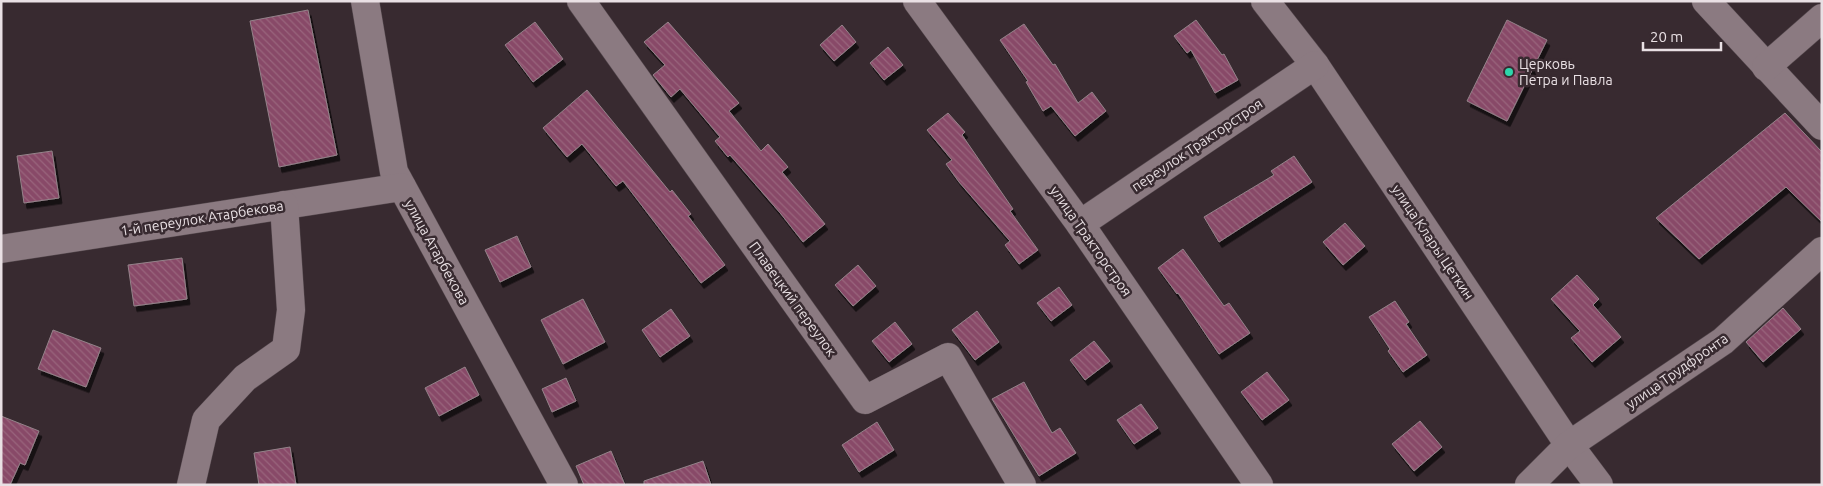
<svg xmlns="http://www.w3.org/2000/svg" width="1823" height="486" viewBox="0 0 1823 486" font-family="Ubuntu,sans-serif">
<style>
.building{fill:url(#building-back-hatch);stroke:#94838a;filter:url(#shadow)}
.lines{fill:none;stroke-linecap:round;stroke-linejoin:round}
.minor-casing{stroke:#54484d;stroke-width:29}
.minor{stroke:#8b7a81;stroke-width:28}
.poi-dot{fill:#2dd5ab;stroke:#382a30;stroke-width:2}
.labels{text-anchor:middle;stroke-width:5;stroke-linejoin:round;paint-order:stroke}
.poi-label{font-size:14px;fill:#e9e0e4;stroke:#382a30;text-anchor:start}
.street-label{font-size:14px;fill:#e9e0e4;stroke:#382a30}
</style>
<defs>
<pattern id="building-back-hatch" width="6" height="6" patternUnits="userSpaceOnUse" patternTransform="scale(1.25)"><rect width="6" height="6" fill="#884a67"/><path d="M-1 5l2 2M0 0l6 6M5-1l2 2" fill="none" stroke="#99647d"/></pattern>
<filter id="shadow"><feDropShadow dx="3" dy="5.5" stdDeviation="0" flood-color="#0009"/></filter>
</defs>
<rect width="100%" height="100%" fill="#382a30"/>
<g class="building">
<path d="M308,10l29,145 -58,12 -29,-146z"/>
<path d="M1196,20l26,35 2,-1 14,26 -23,13 -24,-43 -4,3 -13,-17z"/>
<path d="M1507,20l40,20 -40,81 -40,-20z"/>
<path d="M535,22l28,37 -30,23 -28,-37z"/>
<path d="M668,22l71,81 -10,8 32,40 7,-7 20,23 -6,5 43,52 -22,18 -22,-28 -51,-59 -2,2 -13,-16 5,-4 -40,-48 -9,8 -18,-22 12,-10 -21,-23z"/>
<path d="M1024,24l29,41 2,-1 23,39 14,-11 14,19 -31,25 -24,-30 -8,5 -17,-29 2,-1 -28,-41z"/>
<path d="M842,25l14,17 -22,19 -14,-16z"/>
<path d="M888,47l15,18 -19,15 -14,-17z"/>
<path d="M587,90l83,102 2,-2 19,24 -3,2 37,49 -24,18 -78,-102 -7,5 -34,-42 -15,13 -24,-29z"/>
<path d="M948,113l17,19 -3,3 51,74 -3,2 28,39 -19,14 -14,-19 5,-4 -51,-59 -13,-18 6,-4 -25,-30z"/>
<path d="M1785,113l37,39v70l-36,-35 -87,72 -43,-41z"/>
<path d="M52,151l7,47 -35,5 -7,-47z"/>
<path d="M1294,156l18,26 -93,60 -15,-25 70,-42 -3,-4z"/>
<path d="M1345,223l20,23 -22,19 -20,-23z"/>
<path d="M517,236l14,31 -31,15 -15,-32z"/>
<path d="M1183,249l41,57 5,-3 21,30 -31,21 -41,-61 -1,1 -19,-26z"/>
<path d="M182,258l5,41 -53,7 -6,-41z"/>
<path d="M858,265l18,21 -23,20 -18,-21z"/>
<path d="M1577,275l22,24 -6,6 28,32 -29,25 -21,-24 9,-7 -29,-32z"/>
<path d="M1059,287l13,18 -21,16 -14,-18z"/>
<path d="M583,299l22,43 -42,22 -22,-44z"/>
<path d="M1395,301l14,21 -3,2 21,31 -24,17 -15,-21 2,-2 -21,-32z"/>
<path d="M1783,308l18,21 -38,33 -17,-20z"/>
<path d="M671,309l19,27 -30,21 -18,-27z"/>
<path d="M977,311l22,31 -24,18 -23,-30z"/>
<path d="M895,322l17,22 -23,18 -17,-21z"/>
<path d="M53,330l48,18 -15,39 -48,-18z"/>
<path d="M1094,341l16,20 -25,19 -15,-20z"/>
<path d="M465,367l14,28 -40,21 -14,-28z"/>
<path d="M1267,372l22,28 -27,20 -21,-28z"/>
<path d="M566,378l10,23 -24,11 -10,-23z"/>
<path d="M1024,382l28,51 8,-5 16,25 -37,23 -47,-77z"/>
<path d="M1141,404l17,24 -24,16 -17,-24z"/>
<path d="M1,416l38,15 -14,34 -5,-2 -10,22h-9z"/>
<path d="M1420,421l22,26 -28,24 -22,-27z"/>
<path d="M877,422l17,28 -35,22 -17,-27z"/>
<path d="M290,447l6,38h-37l-5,-32z"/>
<path d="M611,451l14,34h-41l-8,-19z"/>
<path d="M703,461l8,24h-67v-4z"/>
</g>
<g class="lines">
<g class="minor-casing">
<g id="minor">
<path d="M365,1l29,171 170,313"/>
<path d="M581,1l284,399 83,-43 74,128"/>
<path d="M917,1l163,223 179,261"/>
<path d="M1265,1l50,64 254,380 30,40"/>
<path d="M1706,1l116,125"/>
<path d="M1766,67l56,-49"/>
<path d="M1080,224l235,-159"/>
<path d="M1,249l401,-62"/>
<path d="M191,485l15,-65 39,-42 41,-29 5,-39 -7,-105"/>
<path d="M1529,485l40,-40 154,-104 99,-90"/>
</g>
</g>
<use href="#minor" class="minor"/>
</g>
<circle class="poi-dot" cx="1509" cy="72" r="5"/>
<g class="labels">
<g class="poi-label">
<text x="1519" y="69">Церковь<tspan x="1519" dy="16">Петра и Павла</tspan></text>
</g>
<g class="street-label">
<text transform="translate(1197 145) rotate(-34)" y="5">переулок Тракторстроя</text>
<text transform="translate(202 218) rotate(-9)" y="5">1-й переулок Атарбекова</text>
<text transform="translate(1091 241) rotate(55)" y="5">улица Тракторстроя</text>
<text transform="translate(1433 242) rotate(56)" y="5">улица Клары Цеткин</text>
<text transform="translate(437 252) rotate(61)" y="5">улица Атарбекова</text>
<text transform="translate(793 299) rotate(54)" y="5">Плавецкий переулок</text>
<text transform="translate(1677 371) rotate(-35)" y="5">улица Трудфронта</text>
</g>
</g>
<rect width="1823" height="486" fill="none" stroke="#e9e0e4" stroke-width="5"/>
<path d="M1643 42v8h78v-8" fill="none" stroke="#e9e0e4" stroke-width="2.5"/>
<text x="1650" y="42" font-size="15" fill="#e9e0e4" stroke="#382a30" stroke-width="4" paint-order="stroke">20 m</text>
</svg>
